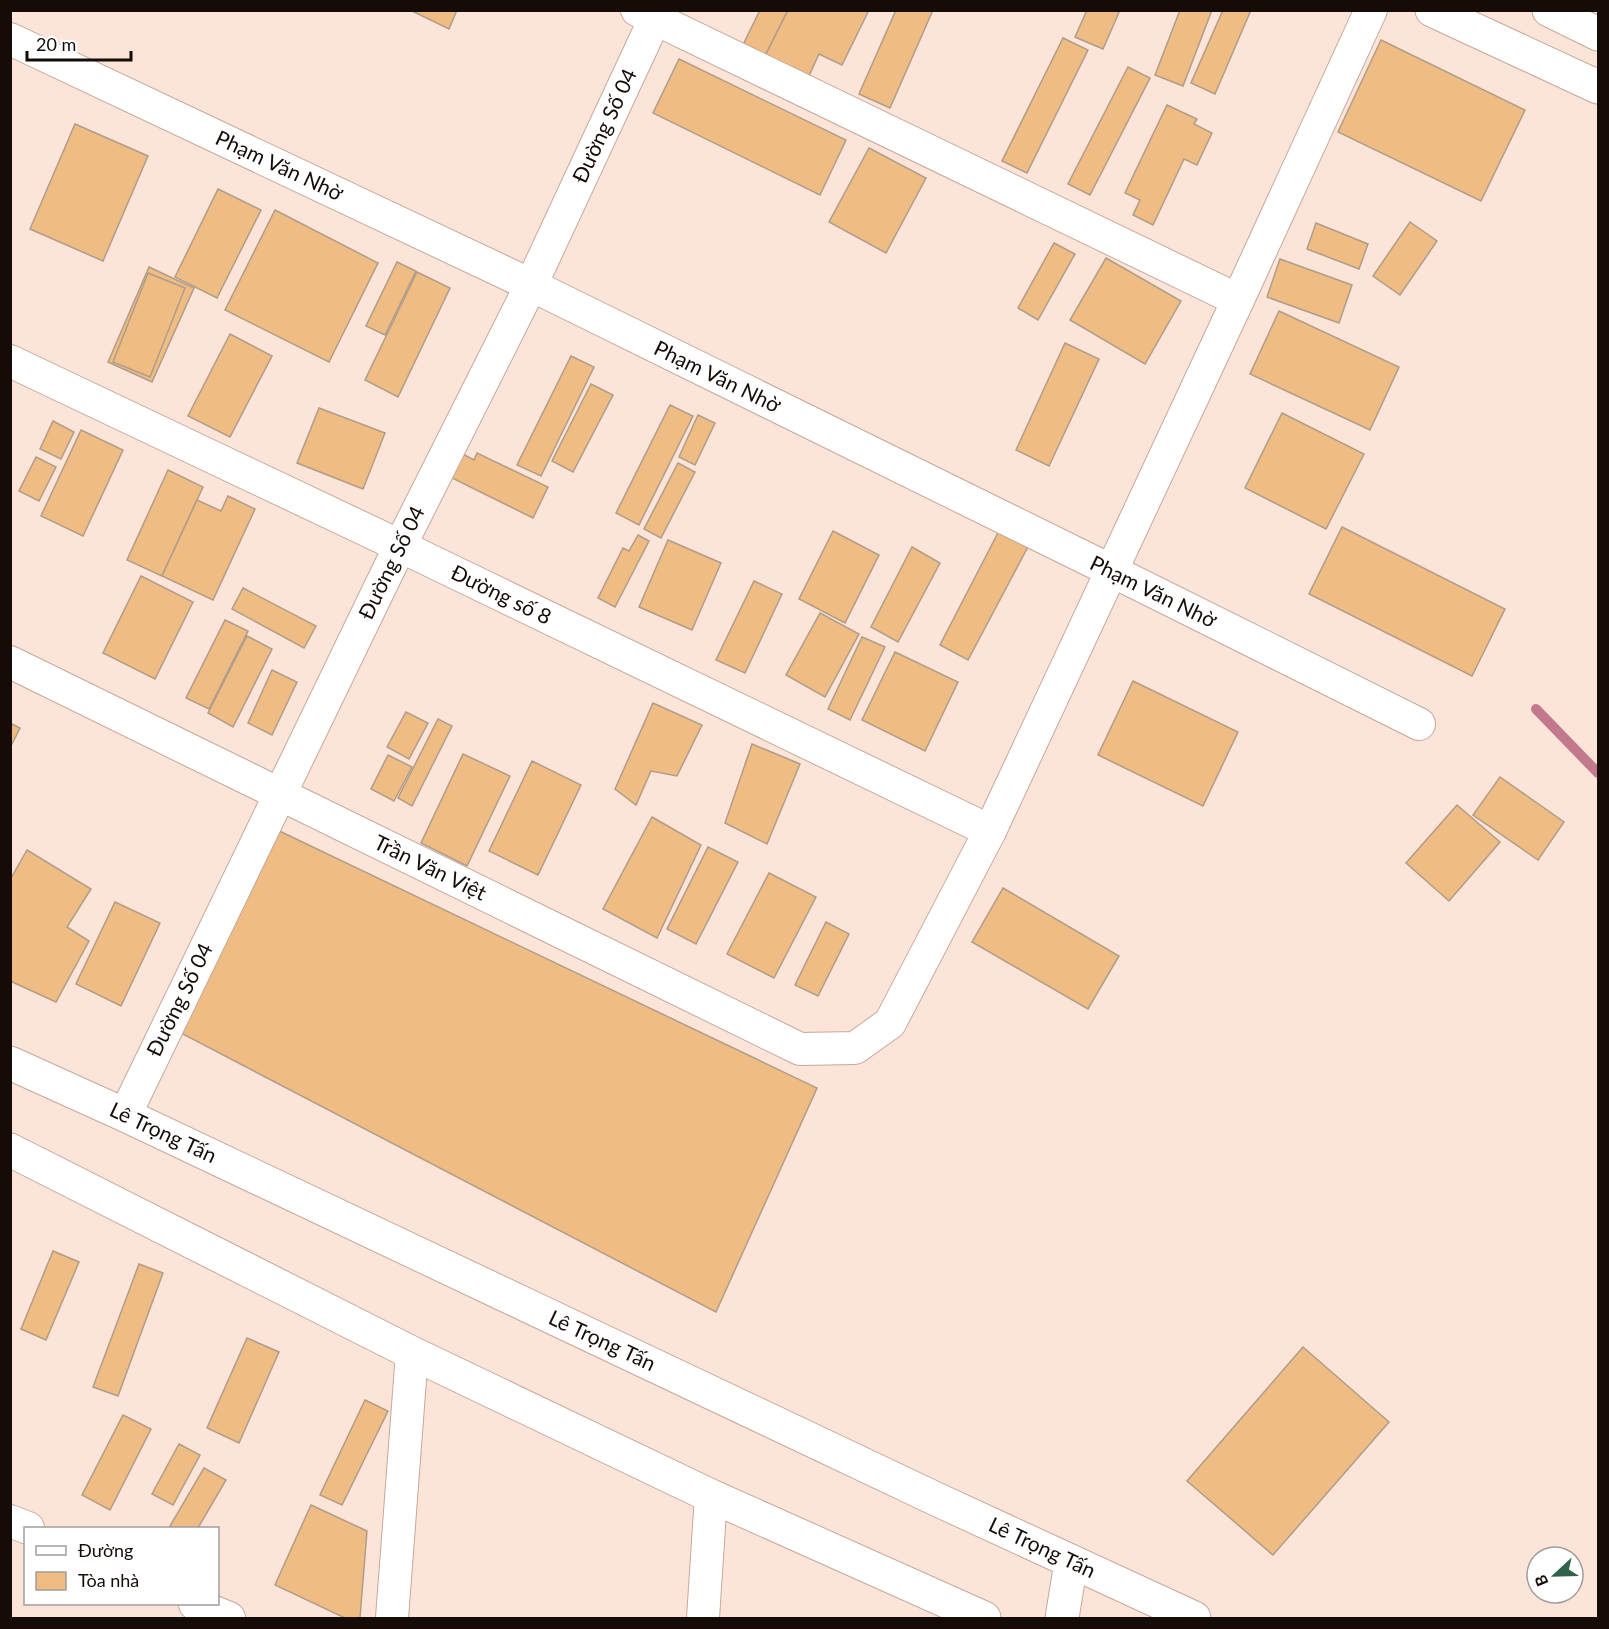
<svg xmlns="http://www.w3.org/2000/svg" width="1609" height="1629" viewBox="0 0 1609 1629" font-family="Lato,sans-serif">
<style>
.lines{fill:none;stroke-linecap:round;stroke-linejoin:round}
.stream{stroke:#c2798d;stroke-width:10}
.building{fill:#efbc83;stroke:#b09d88;stroke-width:1.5}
.street-casing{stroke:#c5a99c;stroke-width:34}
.secondary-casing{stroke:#c5a99c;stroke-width:35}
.street{stroke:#fff;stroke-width:32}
.secondary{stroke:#fff;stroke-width:33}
.labels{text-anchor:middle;stroke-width:4.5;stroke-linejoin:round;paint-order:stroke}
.street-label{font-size:21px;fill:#150b07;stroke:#fff}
</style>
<rect width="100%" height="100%" fill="#fce4d9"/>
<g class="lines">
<path class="stream" d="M1536,709l62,64"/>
</g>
<g class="building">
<path d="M410,10h47l-8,19z"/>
<path d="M760,10h28l-23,46 -22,-11z"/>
<path d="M788,10h81l-27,55 -23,-11 -11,24 -43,-22z"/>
<path d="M896,10h37l-43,98 -31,-14z"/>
<path d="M1087,10h33l-17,39 -28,-12z"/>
<path d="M1180,10h32l-29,76 -28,-11z"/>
<path d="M1223,10h28l-36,84 -24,-11z"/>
<path d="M1063,38l25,12 -61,123 -25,-12z"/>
<path d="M1381,40l144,70 -44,91 -143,-69z"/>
<path d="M679,59l167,81 -26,55 -167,-82z"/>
<path d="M1128,67l22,11 -60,117 -22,-11z"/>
<path d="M1167,105l30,14 -3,5 18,9 -15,32 -13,-6 -31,66 -20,-10 7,-15 -15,-7z"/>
<path d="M75,124l73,32 -45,105 -73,-32z"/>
<path d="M869,148l57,30 -40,75 -57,-31z"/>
<path d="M218,189l43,21 -44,88 -42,-21z"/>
<path d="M275,210l103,53 -49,99 -104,-52z"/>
<path d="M1410,222l27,19 -37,54 -27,-19z"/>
<path d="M1316,223l52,21 -9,25 -52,-20z"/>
<path d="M1054,243l21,11 -37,66 -20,-12z"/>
<path d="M1106,258l75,43 -36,63 -75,-44z"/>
<path d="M1280,259l72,26 -13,38 -72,-26z"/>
<path d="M397,262l19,9 -31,64 -19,-9z"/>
<path d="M149,267l45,21 -42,94 -44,-20z"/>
<path d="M417,272l33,16 -52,109 -33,-17z"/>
<path d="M148,273l37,15 -35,89 -37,-15z"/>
<path d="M1279,311l120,56 -29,63 -120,-56z"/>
<path d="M230,334l42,22 -42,81 -42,-21z"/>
<path d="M1065,343l34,16 -50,107 -33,-16z"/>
<path d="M571,356l23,11 -53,109 -24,-11z"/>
<path d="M591,384l22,11 -40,77 -21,-11z"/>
<path d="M670,405l23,11 -54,109 -23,-12z"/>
<path d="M319,408l66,25 -22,56 -66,-26z"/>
<path d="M1282,413l82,41 -38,75 -81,-41z"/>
<path d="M698,415l17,8 -20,42 -16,-8z"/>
<path d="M53,421l21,11 -13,27 -21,-10z"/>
<path d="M81,430l42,20 -40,86 -42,-20z"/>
<path d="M459,452l15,8 3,-7 71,34 -15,31 -85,-42z"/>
<path d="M36,457l20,10 -17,34 -20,-10z"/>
<path d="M678,463l17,9 -34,66 -17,-9z"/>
<path d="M168,470l35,17 -41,89 -35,-16z"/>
<path d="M228,496l27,13 -42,91 -51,-24 35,-76 24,11z"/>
<path d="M1001,527l29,16 -62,117 -28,-15z"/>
<path d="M1342,527l163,82 -33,67 -163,-82z"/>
<path d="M833,531l46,24 -34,68 -46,-24z"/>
<path d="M638,535l11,6 -34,66 -17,-9 25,-50 6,3z"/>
<path d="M668,540l53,23 -29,67 -53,-23z"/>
<path d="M912,547l28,16 -42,79 -27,-15z"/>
<path d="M141,576l52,26 -38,77 -52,-26z"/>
<path d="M754,581l28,13 -37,79 -29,-13z"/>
<path d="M243,588l73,38 -12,22 -72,-39z"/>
<path d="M820,613l39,21 -34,63 -39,-22z"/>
<path d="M225,620l23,11 -39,78 -23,-11z"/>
<path d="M247,636l25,13 -39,78 -25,-14z"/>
<path d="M862,637l23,10 -35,73 -22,-11z"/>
<path d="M895,652l63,30 -33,69 -63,-31z"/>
<path d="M272,670l25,12 -25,53 -24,-12z"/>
<path d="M1133,681l105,51 -35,74 -105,-51z"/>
<path d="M653,703l49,22 -25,51 -26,-5 -15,34 -21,-16z"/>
<path d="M406,712l22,11 -19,36 -22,-12z"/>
<path d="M438,719l14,7 -40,80 -14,-8z"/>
<path d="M10,723l10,5 -10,20z"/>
<path d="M752,744l48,20 -33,80 -42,-21z"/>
<path d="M463,754l47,22 -43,90 -46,-23z"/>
<path d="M388,755l24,12 -18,34 -23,-12z"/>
<path d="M532,761l49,24 -43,90 -49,-24z"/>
<path d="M1500,777l64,45 -26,38 -65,-45z"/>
<path d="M1457,805l43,37 -51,59 -43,-38z"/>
<path d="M652,817l49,28 -44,93 -54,-29z"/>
<path d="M271,827l546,261 -101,224 -539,-281z"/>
<path d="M708,847l30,15 -42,82 -29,-15z"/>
<path d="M27,850l64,39 -24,38 22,14 -33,61 -46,-21v-101z"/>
<path d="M769,873l47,24 -42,81 -47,-24z"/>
<path d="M1003,888l116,68 -31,53 -116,-67z"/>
<path d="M115,902l45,21 -39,83 -45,-22z"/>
<path d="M826,922l23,12 -31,62 -23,-11z"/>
<path d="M53,1251l26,11 -33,78 -25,-11z"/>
<path d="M139,1264l24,9 -45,123 -25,-9z"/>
<path d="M247,1338l32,14 -40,91 -32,-15z"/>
<path d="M1303,1347l86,75 -116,133 -86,-74z"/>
<path d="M365,1400l23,11 -46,94 -22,-10z"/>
<path d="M123,1415l28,14 -41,81 -28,-15z"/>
<path d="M179,1444l21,11 -27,50 -21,-11z"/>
<path d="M204,1468l22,12 -28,48h-24l-4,-2z"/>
<path d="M311,1505l56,26 -7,87h-15l-70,-33z"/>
</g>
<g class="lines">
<g class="street-casing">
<g id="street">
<path d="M637,10l601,290"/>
<path d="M10,39l521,246 581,286 307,153"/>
<path d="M10,361l390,185 590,285"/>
<path d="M10,662l790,387 55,-1 35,-25 100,-192 248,-531 133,-290"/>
<path d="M125,1115l275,-569 131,-261 128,-275"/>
<path d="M10,1521l18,7"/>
<path d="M195,1604l34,14"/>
<path d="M392,1618l20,-265"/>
<path d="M703,1618l8,-122"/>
</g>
</g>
<g class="secondary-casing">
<g id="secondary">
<path d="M1432,10l166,77"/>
<path d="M1549,10l49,24"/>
<path d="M10,1063l115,52 811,384 258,119"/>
<path d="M10,1150l402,203 299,143 273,122"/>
<path d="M1062,1618l9,-56"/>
</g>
</g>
<use href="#street" class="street"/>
<use href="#secondary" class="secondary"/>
</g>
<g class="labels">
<g class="street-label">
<text transform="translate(605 126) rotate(-65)" y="7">Đường Số 04</text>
<text transform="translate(279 166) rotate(25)" y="7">Phạm Văn Nhờ</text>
<text transform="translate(717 377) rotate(26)" y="7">Phạm Văn Nhờ</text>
<text transform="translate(392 563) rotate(-64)" y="7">Đường Số 04</text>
<text transform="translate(1153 592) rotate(26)" y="7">Phạm Văn Nhờ</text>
<text transform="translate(501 595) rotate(26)" y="7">Đường số 8</text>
<text transform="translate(430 868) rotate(26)" y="7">Trần Văn Việt</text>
<text transform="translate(180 1000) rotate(-64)" y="7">Đường Số 04</text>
<text transform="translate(163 1133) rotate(25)" y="7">Lê Trọng Tấn</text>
<text transform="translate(602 1341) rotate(25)" y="7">Lê Trọng Tấn</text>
<text transform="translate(1042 1548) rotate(25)" y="7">Lê Trọng Tấn</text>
</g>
</g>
<rect width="1609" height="1629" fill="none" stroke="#150b07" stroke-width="24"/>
<rect x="24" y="1527" width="195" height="78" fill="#ffffff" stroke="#a19d9c" stroke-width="1.5"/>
<rect x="36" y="1546" width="30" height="9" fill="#ffffff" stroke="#a19d9c" stroke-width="1.5"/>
<text x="78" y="1557" font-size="18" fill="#150b07">Đường</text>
<rect x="36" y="1572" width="30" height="18" fill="#efbc83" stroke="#a19d9c" stroke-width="1.5"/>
<text x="78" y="1587" font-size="18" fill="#150b07">Tòa nhà</text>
<g transform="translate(1555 1575) rotate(248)"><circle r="28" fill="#ffffff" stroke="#a19d9c" stroke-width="1.5"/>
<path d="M0-4.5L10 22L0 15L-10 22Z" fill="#30644a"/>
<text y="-9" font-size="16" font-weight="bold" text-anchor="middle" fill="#150b07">B</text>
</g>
<path d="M27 51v9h104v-9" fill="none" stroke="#150b07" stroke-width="3"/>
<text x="36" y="51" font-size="18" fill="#150b07" stroke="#ffffff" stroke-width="4.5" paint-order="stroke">20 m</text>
</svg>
